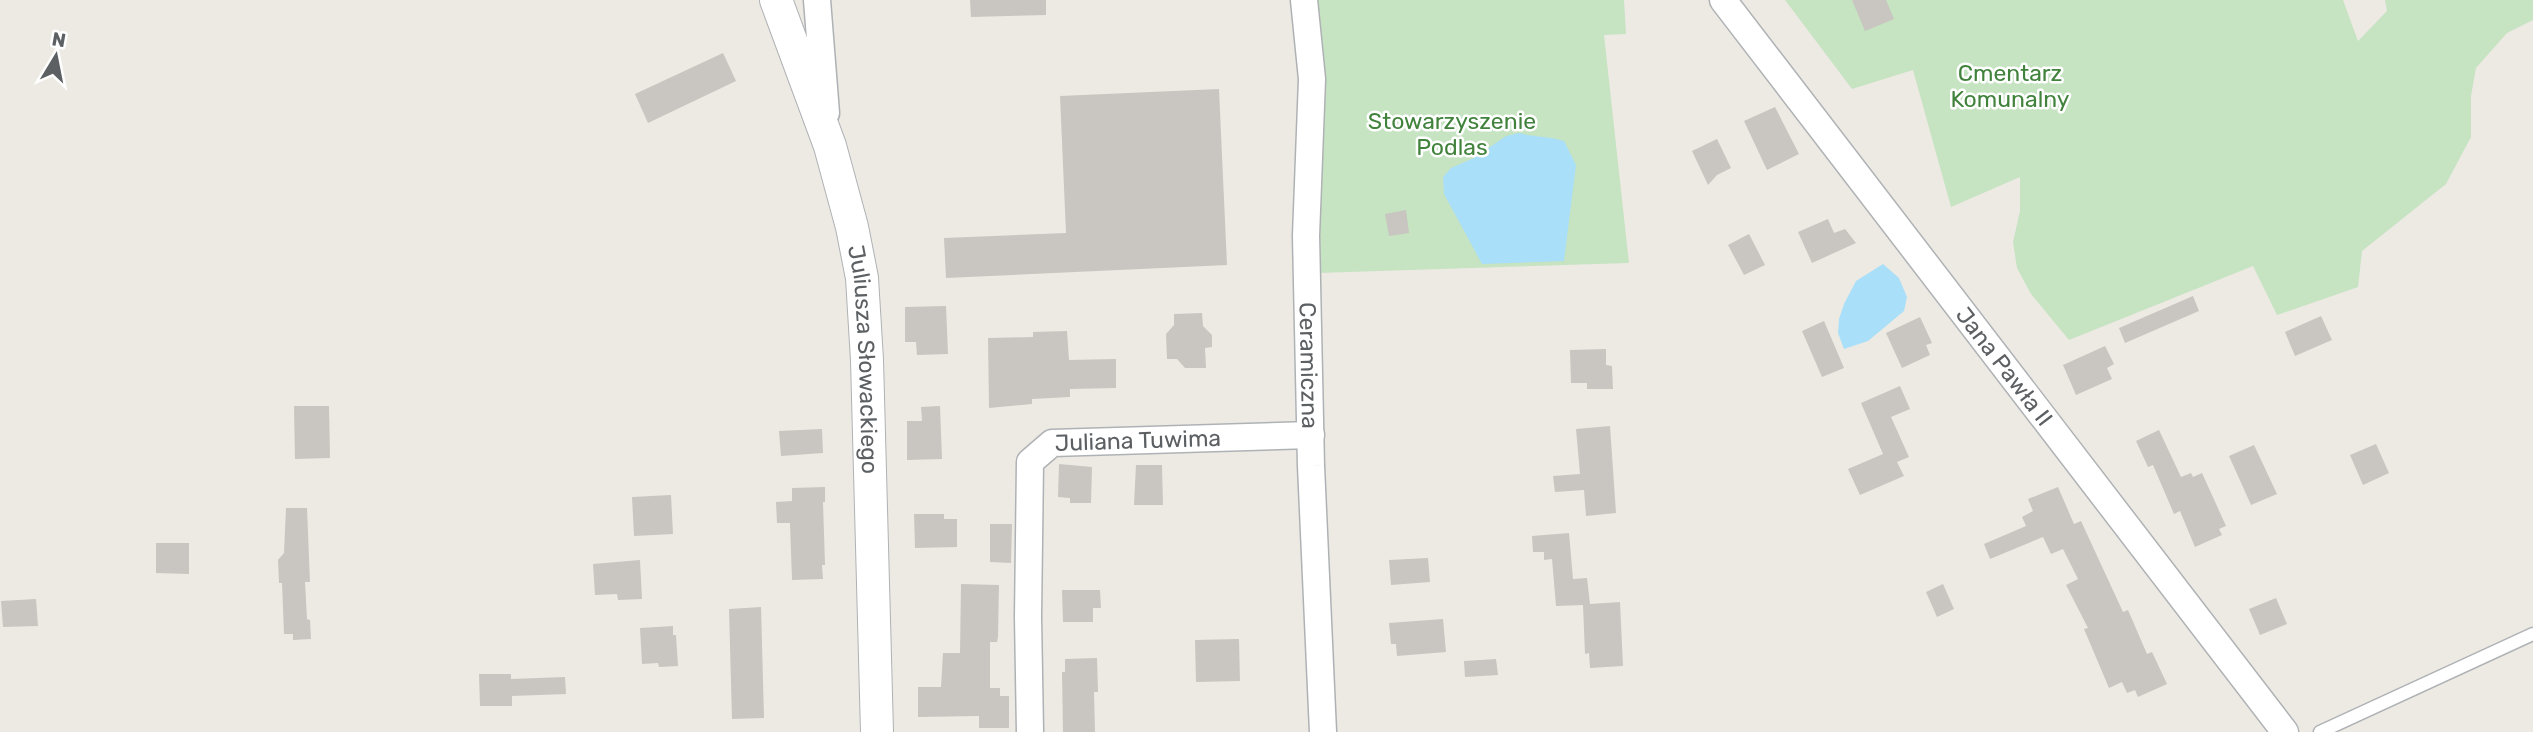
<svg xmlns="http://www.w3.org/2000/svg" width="2533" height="732" viewBox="0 0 2533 732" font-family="Rubik,sans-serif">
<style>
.green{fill:#c6e3c2}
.water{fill:#a9dff8}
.building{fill:#c9c5c0}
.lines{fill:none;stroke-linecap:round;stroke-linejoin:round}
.service-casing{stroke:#afb2b5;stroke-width:15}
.minor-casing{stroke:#afb2b5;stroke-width:29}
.tertiary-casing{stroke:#afb2b5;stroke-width:34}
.service{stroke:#fff;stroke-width:12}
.minor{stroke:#fff;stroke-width:26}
.tertiary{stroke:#fff;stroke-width:32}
.labels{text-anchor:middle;stroke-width:5;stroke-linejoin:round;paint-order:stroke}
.park-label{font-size:23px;fill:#41823c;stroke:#fff}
.street-label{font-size:23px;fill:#5c6063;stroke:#fff}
</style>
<rect width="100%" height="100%" fill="#edeae4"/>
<g class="green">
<path d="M1310,0h314l2,34 -22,1 25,228 -312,10z"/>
<path d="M1785,0h558l15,41 29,-30 -2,-11h148v20l-26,13 -31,35 -5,28v41l-25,47 -84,67 -4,36 -81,28 -24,-49 -184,74 -38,-46 -14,-26 -4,-26 7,-31v-34l-69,30 -38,-137 -61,19z"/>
</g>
<g class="water">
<path d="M1519,133c15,4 30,3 45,8l12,24 -12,96 -82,3 -38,-70 -1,-17 8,-9 23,-10 32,-22z"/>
<path d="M1883,264l16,14 8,19 -3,14 -36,30 -24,8 -6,-16 1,-14 5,-15 12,-23z"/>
</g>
<g class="building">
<path d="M970,0h76v15l-75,2z"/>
<path d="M1852,0h34l8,19 -29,12z"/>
<path d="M723,53l13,28 -88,42 -13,-29z"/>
<path d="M1219,89l8,176 -281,13 -2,-40 122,-5 -6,-137z"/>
<path d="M1775,107l24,47 -32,16 -23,-49z"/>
<path d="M1717,139l14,29 -14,7 -9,10 -16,-34z"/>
<path d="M1406,210l3,23 -20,3 -4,-22z"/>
<path d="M1828,219l6,14 11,-4 11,14 -44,20 -14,-31z"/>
<path d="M1749,234l16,31 -21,10 -16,-30z"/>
<path d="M2193,296l6,15 -74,32 -6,-15z"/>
<path d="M946,306l2,48 -31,1 -1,-13h-11v-35z"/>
<path d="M1202,313l1,13 9,9v12l-7,1 1,20h-21l-8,-9h-10l-1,-25 8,-9v-11z"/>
<path d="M2321,316l11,24 -37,16 -10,-24z"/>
<path d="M1920,317l12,26 -6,2 4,10 -28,13 -16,-35z"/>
<path d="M1824,321l20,47 -22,9 -20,-46z"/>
<path d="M1067,331l2,29 47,-1v29l-46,1v8l-38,2v5l-43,4 -1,-70 45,-1v-5z"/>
<path d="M2105,346l9,18 -7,4 5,11 -36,16 -13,-30z"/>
<path d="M1606,349v16l6,1 1,23h-26v-6h-16l-1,-33z"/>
<path d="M1900,386l10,23 -19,8 18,40 -12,5 7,14 -44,19 -12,-26 35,-15 -22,-51z"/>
<path d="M294,406h35l1,52 -35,1z"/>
<path d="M940,406l2,53 -35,1v-39h15l-1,-14z"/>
<path d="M1610,426l6,87 -30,3 -2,-26 -29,2 -2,-16 27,-2 -4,-45z"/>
<path d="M822,429l1,24 -42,3 -2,-25z"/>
<path d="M2159,430l22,47 10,-4 2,4 9,-4 24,53 -7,3 3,6 -27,12 -15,-36 -6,3 -21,-49 -5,2 -12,-26z"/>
<path d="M2376,444l13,29 -26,12 -13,-30z"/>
<path d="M2254,445l23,49 -26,11 -22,-49z"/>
<path d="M1059,464l33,3 -1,36h-21v-5l-12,-1z"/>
<path d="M1136,465h26l1,40h-29z"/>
<path d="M825,487v15h-2l2,63h-3l1,14 -31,1 -2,-57h-13l-1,-21 16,-1v-13z"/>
<path d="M2058,487l16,37 7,-3 42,91 5,-2 19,44 5,-2 15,32 -29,13 -3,-7 -8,3 -5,-11 -13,6 -25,-59 4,-1 -22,-43 12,-6 -15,-30 -12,5 -8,-17 -53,22 -6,-15 42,-18 -4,-9 11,-6 -5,-12z"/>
<path d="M671,495l2,39 -39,2 -2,-39z"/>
<path d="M286,508h21l3,74h-5l2,37 3,1 1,19 -18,1v-6h-9l-2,-51h-3l-1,-23 6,-7z"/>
<path d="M914,514h30v5h13v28l-42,1z"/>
<path d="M990,524h22l-1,39 -21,-1z"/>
<path d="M1569,533l4,46 14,-1 3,26 30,-2 3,64 -33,2 -1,-15 -4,1 -2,-49 -27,1 -4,-47 -8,1v-8h-11l-1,-16z"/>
<path d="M156,543h33v31l-33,-1z"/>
<path d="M1428,558l2,24 -39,3 -2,-25z"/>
<path d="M640,560l2,39 -24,1 -1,-6 -22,1 -2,-31z"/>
<path d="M961,584l38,1 -1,52 -1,5h-7v46h10v8h9v32h-30v-12l-61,1v-30h23l2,-34h17z"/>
<path d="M1943,584l11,25 -17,8 -11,-25z"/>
<path d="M1062,590h38l1,18h-8v14h-30z"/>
<path d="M2276,598l11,26 -27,11 -11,-26z"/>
<path d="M36,599l2,27 -35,1 -2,-26z"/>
<path d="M761,607l3,111 -32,1 -3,-110z"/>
<path d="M1443,619l3,33 -49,4 -1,-12h-5l-2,-21z"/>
<path d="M673,626v9h3l2,31 -19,1 -1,-4 -16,1 -2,-36z"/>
<path d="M1239,639l1,42 -44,1 -1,-42z"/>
<path d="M1097,658l1,34h-4l1,40h-32l-1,-60h3v-13z"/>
<path d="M1496,659l2,16 -33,2 -1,-16z"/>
<path d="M479,674h32v5l54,-2 1,17 -54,2v10h-32z"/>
</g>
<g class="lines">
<g class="service-casing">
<path id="service" d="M2320,732l213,-98"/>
</g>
<g class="minor-casing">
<g id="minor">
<path d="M817,0l9,113"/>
<path id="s1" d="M1304,0l8,79 -6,157 5,230 12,266"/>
<path id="s2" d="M1723,0l562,732"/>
<path id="s3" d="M1030,732l-2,-115 2,-155 22,-19 259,-8"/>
</g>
</g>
<g class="tertiary-casing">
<g id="tertiary">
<path id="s4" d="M776,0l54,146 22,81 10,51 5,82 10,372"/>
</g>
</g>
<use href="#service" class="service"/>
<use href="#minor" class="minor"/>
<use href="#tertiary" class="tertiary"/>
</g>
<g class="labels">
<g class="park-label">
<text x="2010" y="81">Cmentarz<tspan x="2010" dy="26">Komunalny</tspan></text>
<text x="1452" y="129">Stowarzyszenie<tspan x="1452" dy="26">Podlas</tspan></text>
</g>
<g class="street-label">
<text dy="8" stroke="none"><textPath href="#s4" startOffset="373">Juliusza Słowackiego</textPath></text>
<text dy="8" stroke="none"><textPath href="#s1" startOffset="366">Ceramiczna</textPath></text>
<text dy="8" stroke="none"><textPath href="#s2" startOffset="462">Jana Pawła II</textPath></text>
<text dy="8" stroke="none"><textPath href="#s3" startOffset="385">Juliana Tuwima</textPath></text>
</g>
</g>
<g transform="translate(56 56) rotate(10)" stroke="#ffffff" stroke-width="5" paint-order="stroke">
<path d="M0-5L12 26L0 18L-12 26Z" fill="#5c6063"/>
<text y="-10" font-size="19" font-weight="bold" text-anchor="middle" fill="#5c6063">N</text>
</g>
</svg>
